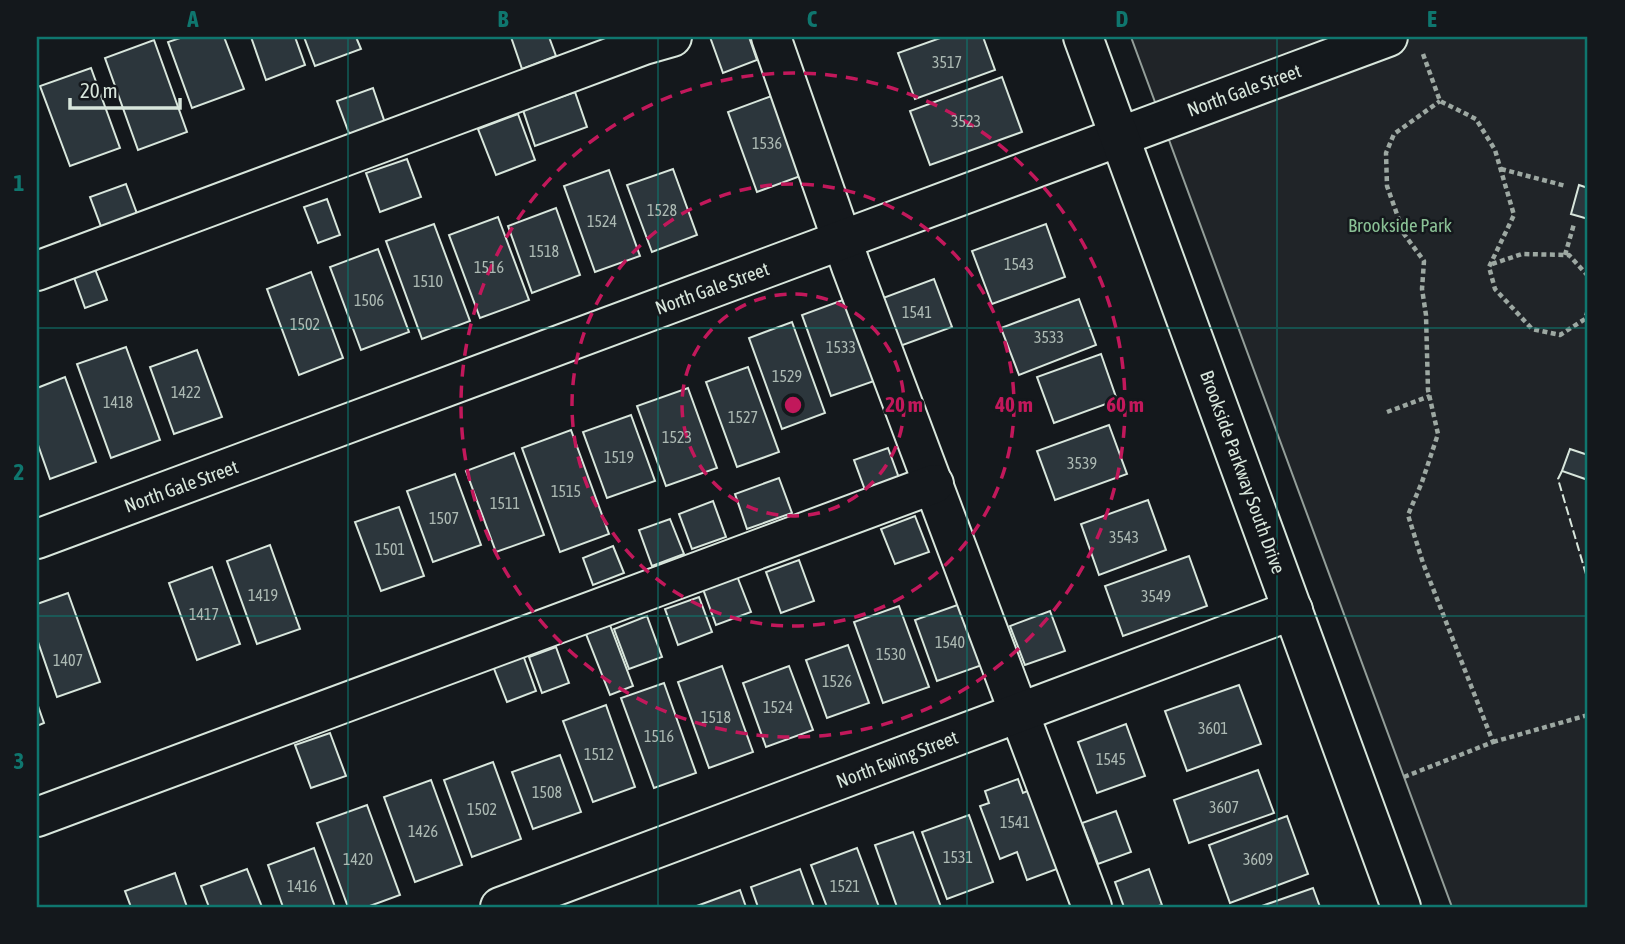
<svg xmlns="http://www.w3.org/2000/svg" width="1625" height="944" viewBox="0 0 1625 944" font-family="'Asap Condensed',sans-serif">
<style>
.green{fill:#202428;stroke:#939e99;stroke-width:2}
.building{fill:#2c363c;stroke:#d8e6dc;stroke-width:2}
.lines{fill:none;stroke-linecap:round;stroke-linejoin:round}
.minor-casing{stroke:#d8e6dc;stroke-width:42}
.major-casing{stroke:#d8e6dc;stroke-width:42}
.path{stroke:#9da8a2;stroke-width:4.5;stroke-dasharray:5 3.5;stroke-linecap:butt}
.minor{stroke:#14181c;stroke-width:38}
.major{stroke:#14181c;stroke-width:38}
.fence{stroke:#d8e6dc;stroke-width:2;stroke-dasharray:9 3.5;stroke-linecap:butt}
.grid{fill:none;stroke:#0f766e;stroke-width:2;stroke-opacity:0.55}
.ring{fill:none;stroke:#c2185b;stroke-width:3.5;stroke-dasharray:12 9}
.labels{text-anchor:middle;stroke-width:5;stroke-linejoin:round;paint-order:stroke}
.number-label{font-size:16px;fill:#adbab4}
.street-label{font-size:19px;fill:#d8e6dc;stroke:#14181c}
.park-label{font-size:19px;fill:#8ac095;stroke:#14181c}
.centre{fill:#c2185b;stroke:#14181c;stroke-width:3.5}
.ring-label{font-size:21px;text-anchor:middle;font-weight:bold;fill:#c2185b;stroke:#14181c;stroke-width:5;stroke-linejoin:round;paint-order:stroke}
.neatline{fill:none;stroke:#0f766e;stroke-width:2.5}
.grid-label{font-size:23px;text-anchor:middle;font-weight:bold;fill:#0f766e}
</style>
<rect width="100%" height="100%" fill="#14181c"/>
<path class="green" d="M1131,37h457v870h-136z"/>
<g class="building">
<path d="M183,37h41l20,52 -52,19 -24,-66z"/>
<path d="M251,37h44l10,28 -39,15z"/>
<path d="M304,37h52l5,12 -46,17z"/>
<path d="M511,37h38l7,19 -34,13z"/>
<path d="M710,37h39l8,23 -34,13z"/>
<path d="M943,37h40l12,33 -80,29 -17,-46z"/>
<path d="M154,40l33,92 -49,18 -33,-92z"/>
<path d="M91,68l29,80 -50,18 -30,-80z"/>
<path d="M1002,77l20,55 -92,33 -20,-54z"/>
<path d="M373,88l12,35 -35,13 -13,-35z"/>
<path d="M575,92l12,35 -52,19 -12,-36z"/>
<path d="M777,94l29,80 -49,18 -29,-80z"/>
<path d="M518,114l17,46 -39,15 -18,-46z"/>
<path d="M407,159l14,38 -41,15 -14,-39z"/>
<path d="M673,169l24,66 -45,17 -25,-67z"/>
<path d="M609,170l31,86 -45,16 -31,-86z"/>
<path d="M126,184l13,35 -36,13 -13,-35z"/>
<path d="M1579,185l9,3v31l-17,-5z"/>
<path d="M327,199l13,36 -22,8 -14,-36z"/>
<path d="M556,208l24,67 -48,18 -24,-67z"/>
<path d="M498,217l31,83 -49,18 -31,-83z"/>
<path d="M434,224l36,97 -48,18 -36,-98z"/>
<path d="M1046,224l19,53 -73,27 -20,-53z"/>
<path d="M378,249l31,83 -48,18 -31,-83z"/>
<path d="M93,264l14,36 -22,8 -13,-36z"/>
<path d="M311,272l32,86 -44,17 -32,-86z"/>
<path d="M934,279l18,48 -52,19 -17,-48z"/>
<path d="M851,297l29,82 -49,17 -29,-81z"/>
<path d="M1079,299l17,46 -77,30 -18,-47z"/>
<path d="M792,322l33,91 -43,16 -33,-91z"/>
<path d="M126,347l34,93 -49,18 -34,-94z"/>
<path d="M197,350l25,67 -48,17 -24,-67z"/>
<path d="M1101,354l16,46 -63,23 -17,-46z"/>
<path d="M748,367l31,85 -42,15 -31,-85z"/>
<path d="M65,377l31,85 -46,17 -13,-37v-54z"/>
<path d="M688,388l29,80 -51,18 -29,-80z"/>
<path d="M631,415l24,66 -48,17 -24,-66z"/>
<path d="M1109,425l18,49 -72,26 -18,-49z"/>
<path d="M571,430l38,104 -49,18 -38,-104z"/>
<path d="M888,448l11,30 -34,12 -11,-30z"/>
<path d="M1570,449l18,6v25l-26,-9z"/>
<path d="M514,453l30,82 -48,17 -30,-81z"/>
<path d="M455,474l26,71 -48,17 -26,-71z"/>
<path d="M779,478l13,35 -45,16 -12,-35z"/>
<path d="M1148,500l18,50 -67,25 -18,-51z"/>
<path d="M713,501l13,36 -34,12 -13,-35z"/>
<path d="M399,507l25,69 -43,15 -26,-69z"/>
<path d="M915,516l14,36 -34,12 -14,-35z"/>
<path d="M670,519l14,35 -32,12 -13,-36z"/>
<path d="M270,545l30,84 -43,15 -30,-83z"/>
<path d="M613,546l11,27 -31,12 -10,-27z"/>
<path d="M1189,556l18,50 -84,30 -18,-50z"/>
<path d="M799,560l15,41 -33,12 -15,-41z"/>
<path d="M212,567l28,77 -43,16 -28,-77z"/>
<path d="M737,576l14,36 -35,13 -13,-36z"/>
<path d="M68,593l32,89 -43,15 -20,-58v-35z"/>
<path d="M699,597l13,35 -34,13 -13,-36z"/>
<path d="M963,603l22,61 -48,17 -22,-61z"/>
<path d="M899,606l30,81 -46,16 -29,-81z"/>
<path d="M1050,611l15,40 -40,14 -15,-39z"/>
<path d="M647,616l15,41 -33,12 -15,-40z"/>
<path d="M610,625l23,61 -23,9 -24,-61z"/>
<path d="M848,645l21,58 -42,15 -21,-58z"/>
<path d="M556,647l13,36 -27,10 -13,-36z"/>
<path d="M523,655l13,36 -29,11 -14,-36z"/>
<path d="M722,666l31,86 -44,16 -31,-86z"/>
<path d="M789,666l24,64 -47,17 -23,-64z"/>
<path d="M664,683l32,90 -42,15 -33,-90z"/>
<path d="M1239,685l22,59 -74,27 -22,-60z"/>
<path d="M37,703l7,20 -7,3z"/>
<path d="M606,705l29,82 -42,15 -30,-81z"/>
<path d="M1126,724l19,52 -48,17 -19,-51z"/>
<path d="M330,733l16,43 -35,12 -16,-43z"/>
<path d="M560,755l21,57 -48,17 -21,-57z"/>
<path d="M493,762l28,77 -49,18 -28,-77z"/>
<path d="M1258,770l16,43 -85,30 -15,-43z"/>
<path d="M1018,779l5,14 9,-4 25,80 -30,11 -10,-28 -17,7 -20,-53 9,-3 -4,-12z"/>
<path d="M431,780l31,85 -47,17 -31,-85z"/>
<path d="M367,805l33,90 -33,12h-19l-31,-84z"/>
<path d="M1116,811l15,41 -33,12 -16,-41z"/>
<path d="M969,815l24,67 -46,17 -25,-67z"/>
<path d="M1287,816l21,58 -78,29 -21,-58z"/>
<path d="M913,832l28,75h-44l-22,-62z"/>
<path d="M314,848l21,59h-52l-15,-42z"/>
<path d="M857,848l22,59h-52l-16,-42z"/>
<path d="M247,869l15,38h-53l-8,-21z"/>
<path d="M800,869l14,38h-56l-7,-20z"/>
<path d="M1149,869l13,36 -7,2h-31l-9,-25z"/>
<path d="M175,873l12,34h-56l-6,-16z"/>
<path d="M1313,888l7,19h-61z"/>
<path d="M740,890l6,17h-52z"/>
</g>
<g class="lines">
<g class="minor-casing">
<g id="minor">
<path d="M771,37l80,229 241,641"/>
<path d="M37,271l607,-226 28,-8"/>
<path d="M37,539l1351,-502"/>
<path d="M37,817l897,-333"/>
<path d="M500,907l793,-297"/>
</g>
</g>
<g class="major-casing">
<path id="major" d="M1083,37l318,870"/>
</g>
<g class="path">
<path d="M1423,54l17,47 36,18 19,31 19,65 -25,52 6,22 37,40 28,6 25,-16 3,-9"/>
<path d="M1501,169l65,17"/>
<path d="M1565,255l9,-31"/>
<path d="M1492,264l30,-10 47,1 19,21"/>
<path d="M1387,412l43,-16"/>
<path d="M1493,742l95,-27"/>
<path d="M1404,777l89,-35 -70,-179 -15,-48 14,-33 16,-48 -10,-44 -2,-75 -4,-26 2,-28 -20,-27 -17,-48 -1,-33 8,-19 46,-33"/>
</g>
<use href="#minor" class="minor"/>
<use href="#major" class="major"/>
<path class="fence" d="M1562,471l-4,8 30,102"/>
</g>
<path class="grid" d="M348,37v870M658,37v870M967,37v870M1277,37v870M37,328h1551M37,616h1551"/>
<g class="ring">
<circle cx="793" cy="405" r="111"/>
<circle cx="793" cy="405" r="221"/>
<circle cx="793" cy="405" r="332"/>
</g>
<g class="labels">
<g class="number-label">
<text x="947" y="68">3517</text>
<text x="966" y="127">3523</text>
<text x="767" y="149">1536</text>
<text x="662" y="216">1528</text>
<text x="602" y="227">1524</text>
<text x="544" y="257">1518</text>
<text x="1019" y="270">1543</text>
<text x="489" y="273">1516</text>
<text x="428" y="287">1510</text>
<text x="369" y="306">1506</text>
<text x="917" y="318">1541</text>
<text x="305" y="330">1502</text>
<text x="1049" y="343">3533</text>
<text x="841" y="353">1533</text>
<text x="787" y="382">1529</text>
<text x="186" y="398">1422</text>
<text x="118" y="408">1418</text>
<text x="743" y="423">1527</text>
<text x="677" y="443">1523</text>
<text x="619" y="463">1519</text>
<text x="1082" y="469">3539</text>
<text x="566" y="497">1515</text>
<text x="505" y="509">1511</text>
<text x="444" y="524">1507</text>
<text x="1124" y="543">3543</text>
<text x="390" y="555">1501</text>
<text x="263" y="601">1419</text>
<text x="1156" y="602">3549</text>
<text x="204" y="620">1417</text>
<text x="950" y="648">1540</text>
<text x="891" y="660">1530</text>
<text x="68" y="666">1407</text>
<text x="837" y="687">1526</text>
<text x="778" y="713">1524</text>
<text x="716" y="723">1518</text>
<text x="1213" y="734">3601</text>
<text x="659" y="742">1516</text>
<text x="599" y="760">1512</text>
<text x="1111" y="765">1545</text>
<text x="547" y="798">1508</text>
<text x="1224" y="813">3607</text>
<text x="482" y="815">1502</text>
<text x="1015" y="828">1541</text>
<text x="423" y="837">1426</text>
<text x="958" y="863">1531</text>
<text x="358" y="865">1420</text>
<text x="1258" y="865">3609</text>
<text x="302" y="892">1416</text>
<text x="845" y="892">1521</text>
</g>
<g class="street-label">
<text transform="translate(1244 90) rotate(-20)" y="7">North Gale Street</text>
<text transform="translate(712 288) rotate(-20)" y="7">North Gale Street</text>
<text transform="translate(1243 472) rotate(70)" y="7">Brookside Parkway South Drive</text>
<text transform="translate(181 486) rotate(-20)" y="7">North Gale Street</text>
<text transform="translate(897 759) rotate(-21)" y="7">North Ewing Street</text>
</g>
<g class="park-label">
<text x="1400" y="232">Brookside Park</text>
</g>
</g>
<circle cx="793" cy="405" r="10" class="centre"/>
<g class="ring-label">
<text x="904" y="412">20 m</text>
<text x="1014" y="412">40 m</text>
<text x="1125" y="412">60 m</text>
</g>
<rect width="1625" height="944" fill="none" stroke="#14181c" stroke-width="77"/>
<path d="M70 98v10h110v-10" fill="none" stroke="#d8e6dc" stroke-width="3.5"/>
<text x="80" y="98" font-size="21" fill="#d8e6dc" stroke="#14181c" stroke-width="5" paint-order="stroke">20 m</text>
<rect x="38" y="38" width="1548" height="868" class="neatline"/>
<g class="grid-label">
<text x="193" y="27">A</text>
<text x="503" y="27">B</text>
<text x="812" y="27">C</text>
<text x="1122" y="27">D</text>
<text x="1432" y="27">E</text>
<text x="19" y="191">1</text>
<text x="19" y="480">2</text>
<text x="19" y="769">3</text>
</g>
</svg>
